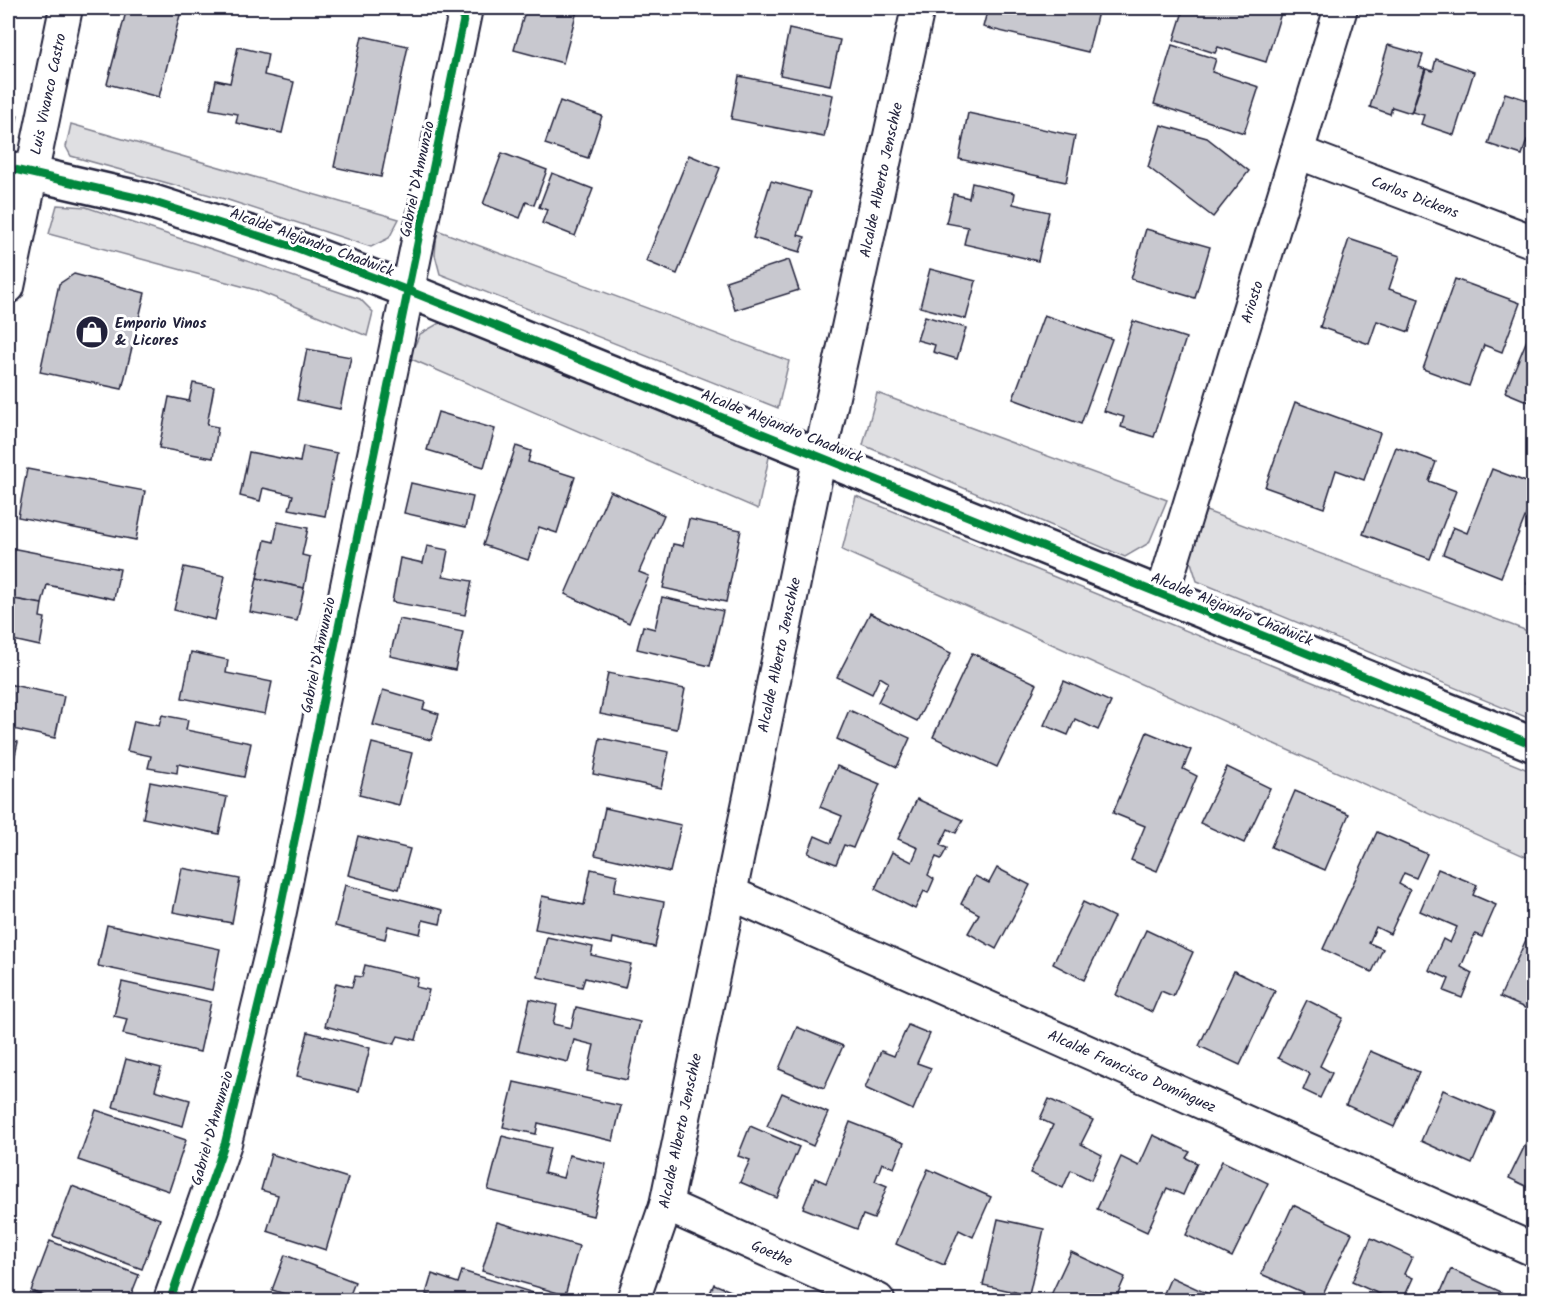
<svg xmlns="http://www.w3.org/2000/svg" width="1541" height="1308" viewBox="0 0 1541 1308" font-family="Kalam,sans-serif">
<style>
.green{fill:#dfdfe2;stroke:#80808e;stroke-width:1.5}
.building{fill:#c8c8cf;stroke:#22223b;stroke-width:1.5}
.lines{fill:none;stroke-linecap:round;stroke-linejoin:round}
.minor-casing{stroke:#22223b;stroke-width:36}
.tertiary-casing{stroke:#22223b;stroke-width:38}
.minor{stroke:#fff;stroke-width:32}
.tertiary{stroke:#fff;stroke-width:33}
.cycleway-casing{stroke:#fff;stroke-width:11}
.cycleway{stroke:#00873e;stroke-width:8}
.labels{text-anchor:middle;stroke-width:6;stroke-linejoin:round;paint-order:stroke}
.street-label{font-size:15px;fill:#22223b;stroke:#fff}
.poi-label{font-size:15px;font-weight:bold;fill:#22223b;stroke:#fff;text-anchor:start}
</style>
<rect width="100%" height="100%" fill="#fff"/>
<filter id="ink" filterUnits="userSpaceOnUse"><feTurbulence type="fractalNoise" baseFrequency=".0167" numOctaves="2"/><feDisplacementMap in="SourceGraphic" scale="12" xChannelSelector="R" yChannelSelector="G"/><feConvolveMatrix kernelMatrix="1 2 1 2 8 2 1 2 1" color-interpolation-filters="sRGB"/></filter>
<g filter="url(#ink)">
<g class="green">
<path d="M8,113l10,3 -4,17 -6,2z"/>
<path d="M71,124l328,95 -10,19 -18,9 -143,-47 -157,-44 -5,-9z"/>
<path d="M57,205l29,2 274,92 13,13 -6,24 -111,-46 -207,-56z"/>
<path d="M437,230l352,131 -11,47 -338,-134 -5,-19z"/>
<path d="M441,322l330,126 -13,61 -349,-151 11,-24z"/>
<path d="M877,393l290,107 -18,43 -24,14 -262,-112z"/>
<path d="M856,496l677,276v88l-691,-310z"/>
<path d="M1206,511l327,122v87l-336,-139 -8,-25z"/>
</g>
<g class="building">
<path d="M8,8h4l-4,18z"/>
<path d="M127,8h40l14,3 -22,86 -52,-13z"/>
<path d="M386,8h24l-2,5z"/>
<path d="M526,8h38l13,3 -14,52 -49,-13z"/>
<path d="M988,8h111l-11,44 -105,-25z"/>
<path d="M1184,8h80l17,5 -15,49 -48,-15 -3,6 -41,-13z"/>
<path d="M789,29l51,11 -10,45 -50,-10z"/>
<path d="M362,36l46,10 -27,131 -47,-10z"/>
<path d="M1172,45l44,14 -4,13 47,15 -15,46 -90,-29z"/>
<path d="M1388,45l35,10 -4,12 6,2 -14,44 -19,-6 -2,7 -20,-7z"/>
<path d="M238,47l30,7 -4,21 30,7 -12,51 -46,-10 2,-9 -28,-5 6,-29 14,3z"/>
<path d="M1436,59l38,13 -20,63 -33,-11 3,-9 -12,-3 14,-43 7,2z"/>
<path d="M739,76l94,19 -9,42 -93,-18z"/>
<path d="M1505,93l29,9v35l-2,5 -5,-2 -5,15 -34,-11z"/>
<path d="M560,101l42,15 -14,42 -43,-14z"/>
<path d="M968,113l107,23 -9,46 -107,-23z"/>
<path d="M1161,125l46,13 42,33 -36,46 -65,-50z"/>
<path d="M502,153l45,17 -13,35 -8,-3 -6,16 -37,-14z"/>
<path d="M689,155l31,13 -43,106 -31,-13z"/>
<path d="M552,173l41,16 -18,47 -33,-13 5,-13 -8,-3z"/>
<path d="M771,181l40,11 -13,43 7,2 -5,15 -47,-14z"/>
<path d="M972,183l43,10 -2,11 36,8 -11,49 -74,-17 4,-17 -22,-4 7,-29 16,4z"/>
<path d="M1146,229l64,18 -15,51 -64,-19z"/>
<path d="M1349,239l51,17 -11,33 30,10 -10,33 -32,-11 -8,23 -49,-17z"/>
<path d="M789,260l10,30 -64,20 -9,-29z"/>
<path d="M930,269l46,12 -10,38 -46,-12z"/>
<path d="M74,274l71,19 -23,96 -82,-17 19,-88z"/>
<path d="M1455,279l65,24 -18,49 -18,-7 -15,41 -46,-17z"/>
<path d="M1044,315l68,24 -31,85 -68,-25z"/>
<path d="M925,316l41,12 -9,31 -24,-7 2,-7 -18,-5z"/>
<path d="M1133,321l53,17 -32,99 -33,-10 3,-10 -20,-6z"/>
<path d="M1534,323v81l-29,-12z"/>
<path d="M307,349l44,8 -11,52 -43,-9z"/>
<path d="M193,383l21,4 -7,38 11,2 -5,31 -54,-10 10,-51 20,4z"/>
<path d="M1295,402l85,31 -16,47 -28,-10 -12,38 -59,-21z"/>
<path d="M438,412l57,17 -11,38 -57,-17z"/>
<path d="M303,446l34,7 -12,63 -36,-7 4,-14 -30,-7 -3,13 -20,-5 9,-44 51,10z"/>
<path d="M516,446l15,5 -3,11 47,15 -18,56 -18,-6 -11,33 -45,-15z"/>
<path d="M1396,447l40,15 -7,19 27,10 -26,68 -67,-25z"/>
<path d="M27,469l118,22 -9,49 -118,-23z"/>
<path d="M1492,469l42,16v10l-33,82 -58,-23 10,-27 14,6z"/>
<path d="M411,483l62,14 -7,30 -62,-14z"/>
<path d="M610,491l54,24 -25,57 10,4 -20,47 -64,-29z"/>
<path d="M689,519l52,11 -15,72 -63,-14 10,-44 10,2z"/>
<path d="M278,522l30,6 -6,27 8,2 -6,31 -47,-10 8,-38 9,2z"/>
<path d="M427,546l21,4 -5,26 29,5 -7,34 -73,-13 8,-44 23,5z"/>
<path d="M11,548l109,21 -6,30 -67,-14 -5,19 -34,-6v-26z"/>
<path d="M1534,565v21l-7,-2z"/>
<path d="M184,567l41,9 -10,44 -41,-10z"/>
<path d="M257,578l47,10 -7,33 -47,-9z"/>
<path d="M662,597l61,14 -13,55 -73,-17 6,-23 12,3z"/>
<path d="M8,598l34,6 -2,13 5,1 -5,28 -32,-7z"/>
<path d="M870,613l81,40 -34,68 -39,-19 10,-20 -8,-5 -8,17 -35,-17z"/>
<path d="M399,619l64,13 -8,38 -65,-14z"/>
<path d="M191,652l37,8 -2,13 46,9 -7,32 -83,-16z"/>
<path d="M972,653l65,31 -40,83 -64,-30z"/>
<path d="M608,673l77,16 -8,40 -77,-15z"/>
<path d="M1064,681l47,21 -13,28 -23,-11 -7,16 -24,-10z"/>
<path d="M8,684l56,12 -9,42 -47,-10z"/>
<path d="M383,690l42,12 -2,7 16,5 -8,26 -58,-15z"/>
<path d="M849,710l61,28 -13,29 -60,-28z"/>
<path d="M162,715l26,5 -2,10 65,13 -7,34 -66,-13 -1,9 -29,-5 3,-12 -24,-5 7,-30 25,5z"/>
<path d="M1147,732l44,18 -8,19 14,7 -40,95 -26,-11 14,-34 -32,-13z"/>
<path d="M600,738l69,14 -8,36 -68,-14z"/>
<path d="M8,739l10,3 -10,44z"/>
<path d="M372,743l40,10 -13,52 -40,-10z"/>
<path d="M837,766l43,18 -27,64 -9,-3 -8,19 -28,-11 7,-17 16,7 11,-27 -22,-9z"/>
<path d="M1227,767l43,21 -26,55 -44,-20z"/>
<path d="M150,782l77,15 -8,37 -76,-16z"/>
<path d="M1295,791l54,23 -24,56 -54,-23z"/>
<path d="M917,799l46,21 -7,13 -8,-4 -8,16 7,3 -6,11 -5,-2 -8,18 6,4 -6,14 -4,-2 -9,18 -40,-20 17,-37 20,10 6,-14 -20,-9z"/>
<path d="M605,808l76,17 -11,47 -75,-17z"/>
<path d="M1377,832l50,22 -11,24 -12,-5 -5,11 11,6 -20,44 -14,-7 -7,16 14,6 -11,23 -49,-23z"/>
<path d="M358,836l52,13 -11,40 -51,-14z"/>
<path d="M182,868l58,11 -8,44 -59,-11z"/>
<path d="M997,868l33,17 -34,64 -28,-16 11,-19 -18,-10 14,-28 14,7z"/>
<path d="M591,869l26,6 -3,17 50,10 -9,45 -42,-9 -1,6 -77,-15 7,-33 42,9z"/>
<path d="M1438,869l39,16 -4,10 23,10 -14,32 -7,-3 -14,33 11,6 -10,25 -18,-7 5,-12 -20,-9 14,-31 7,4 7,-16 -37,-16z"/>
<path d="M345,885l98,25 -3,14 -17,-4 -3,14 -32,-8 -3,13 -50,-13z"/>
<path d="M8,888l5,1 -5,23z"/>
<path d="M1083,902l31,15 -30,63 -31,-16z"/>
<path d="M1534,922v90l-34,-15z"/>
<path d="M107,925l113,24 -8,41 -114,-24z"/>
<path d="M1146,930l47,22 -20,44 -12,-5 -9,21 -36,-17z"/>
<path d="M547,937l46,10 -2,8 40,9 -6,24 -40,-10 -3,9 -44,-10z"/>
<path d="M365,965l53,13 -2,9 13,3 -13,50 -18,-4 -4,8 -69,-18 11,-43 16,4 3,-11 7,1z"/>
<path d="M1234,971l41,20 -35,74 -41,-19z"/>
<path d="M122,982l89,20 -11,50 -77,-18 4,-15 -13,-3z"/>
<path d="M530,999l27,6 -4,19 18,4 5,-21 64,15 -13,58 -39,-9 6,-26 -20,-5 -6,22 -50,-12z"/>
<path d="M1307,1000l36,18 -23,48 12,7 -12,25 -17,-8 7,-16 -32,-16z"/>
<path d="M908,1025l22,9 -13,29 14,5 -18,42 -48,-22 16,-37 13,5z"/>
<path d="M797,1027l46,19 -19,42 -45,-19z"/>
<path d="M308,1032l62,16 -11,43 -62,-15z"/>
<path d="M1370,1051l49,21 -25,55 -48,-22z"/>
<path d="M126,1059l35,9 -6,22 35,10 -7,26 -70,-19z"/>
<path d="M514,1082l107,24 -8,35 -75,-18 -2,11 -33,-7z"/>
<path d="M1443,1090l51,22 -22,52 -51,-23z"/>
<path d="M782,1093l46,20 -15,33 -46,-20z"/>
<path d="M1049,1099l44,21 -12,24 21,11 -11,25 -20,-10 -8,18 -33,-15 23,-48 -13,-6z"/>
<path d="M96,1110l90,30 -17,51 -91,-31z"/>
<path d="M850,1122l54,21 -10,25 -12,-5 -7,18 12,5 -13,33 -11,-4 -6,14 -54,-21 12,-30 11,5z"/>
<path d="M750,1126l49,21 -22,51 -37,-16 10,-22 -12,-4z"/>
<path d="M1534,1127v63l-25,-12z"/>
<path d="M1153,1135l37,17 -4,6 11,5 -14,32 -16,-7 -20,44 -50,-23 24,-52 18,9z"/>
<path d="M502,1136l48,12 -6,25 19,5 6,-23 37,9 -13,52 -105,-26z"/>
<path d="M271,1154l77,24 -22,72 -59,-19 11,-36 -17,-5z"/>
<path d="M1222,1161l46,22 -36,74 -46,-22z"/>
<path d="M928,1169l63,28 -18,40 -14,-7 -15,35 -48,-21z"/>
<path d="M72,1186l88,33 -18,50 -89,-33z"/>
<path d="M1293,1205l59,28 -32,67 -59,-26z"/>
<path d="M998,1219l46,10 -15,66 -46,-10z"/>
<path d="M497,1222l82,24 -14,49 -83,-24z"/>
<path d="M1371,1238l41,19 -8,17 9,4 -10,22h-10l-41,-18z"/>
<path d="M50,1241l89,34 -10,25h-73l-25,-9z"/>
<path d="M1071,1252l54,25 -10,23h-58l-7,-3z"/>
<path d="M285,1255l70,27 -7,18h-65l2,-6 -13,-4z"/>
<path d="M1451,1269l57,26 -3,5h-54l1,-2 -12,-4z"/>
<path d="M462,1271l94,29h-109l-21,-6 6,-20 26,9z"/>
<path d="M1171,1277l44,20 -2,3h-52z"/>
<path d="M714,1284l38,16h-45z"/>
</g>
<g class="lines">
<g class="minor-casing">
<g id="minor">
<path d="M1297,152l237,90"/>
<path d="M8,287l58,-279"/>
<path d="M1162,595l179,-587"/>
<path d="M730,893l804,357"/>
<path d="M666,1205l212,95"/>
<path d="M170,1300l55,-157 48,-198 193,-937"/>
<path d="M633,1300l33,-95 154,-749 98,-448"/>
</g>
</g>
<g class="tertiary-casing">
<path id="tertiary" d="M8,168l139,32 147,47 113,43 1127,455"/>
</g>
<use href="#minor" class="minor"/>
<use href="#tertiary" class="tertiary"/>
<g class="cycleway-casing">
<g id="cycleway">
<path d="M8,168l139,32 147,47 113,43 1127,455"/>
<path d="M170,1300l55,-157 48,-198 193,-937"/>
</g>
</g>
<use href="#cycleway" class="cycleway"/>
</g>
</g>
<defs>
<g id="shop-disc" transform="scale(1.725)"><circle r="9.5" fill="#22223b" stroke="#fff"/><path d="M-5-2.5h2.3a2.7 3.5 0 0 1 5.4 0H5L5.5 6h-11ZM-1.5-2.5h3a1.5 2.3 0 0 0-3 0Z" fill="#fff"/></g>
</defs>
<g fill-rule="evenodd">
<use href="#shop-disc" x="92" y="332"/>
</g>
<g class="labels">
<g class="street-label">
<text transform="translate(48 94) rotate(-78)" y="5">Luis Vivanco Castro</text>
<text transform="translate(417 179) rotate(-78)" y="5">Gabriel D'Annunzio</text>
<text transform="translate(881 180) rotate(-78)" y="5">Alcalde Alberto Jenschke</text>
<text transform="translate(1415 197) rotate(21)" y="5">Carlos Dickens</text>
<text transform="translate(312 242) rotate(20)" y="5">Alcalde Alejandro Chadwick</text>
<text transform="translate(1252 302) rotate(-73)" y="5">Ariosto</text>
<text transform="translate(782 426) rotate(22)" y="5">Alcalde Alejandro Chadwick</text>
<text transform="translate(1232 609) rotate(22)" y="5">Alcalde Alejandro Chadwick</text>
<text transform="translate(318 655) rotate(-78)" y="5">Gabriel D'Annunzio</text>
<text transform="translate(779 655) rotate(-78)" y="5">Alcalde Alberto Jenschke</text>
<text transform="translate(1132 1071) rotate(24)" y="5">Alcalde Francisco Domínguez</text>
<text transform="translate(212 1128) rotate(-74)" y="5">Gabriel D'Annunzio</text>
<text transform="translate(680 1131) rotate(-78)" y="5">Alcalde Alberto Jenschke</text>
<text transform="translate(772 1253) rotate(24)" y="5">Goethe</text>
</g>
<g class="poi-label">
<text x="115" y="328">Emporio Vinos<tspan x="115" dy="17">&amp; Licores</tspan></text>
</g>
</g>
<rect width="1541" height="1308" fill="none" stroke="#fff" stroke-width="30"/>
<rect x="15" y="15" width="1511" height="1278" fill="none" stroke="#22223b" stroke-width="2" filter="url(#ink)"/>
</svg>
